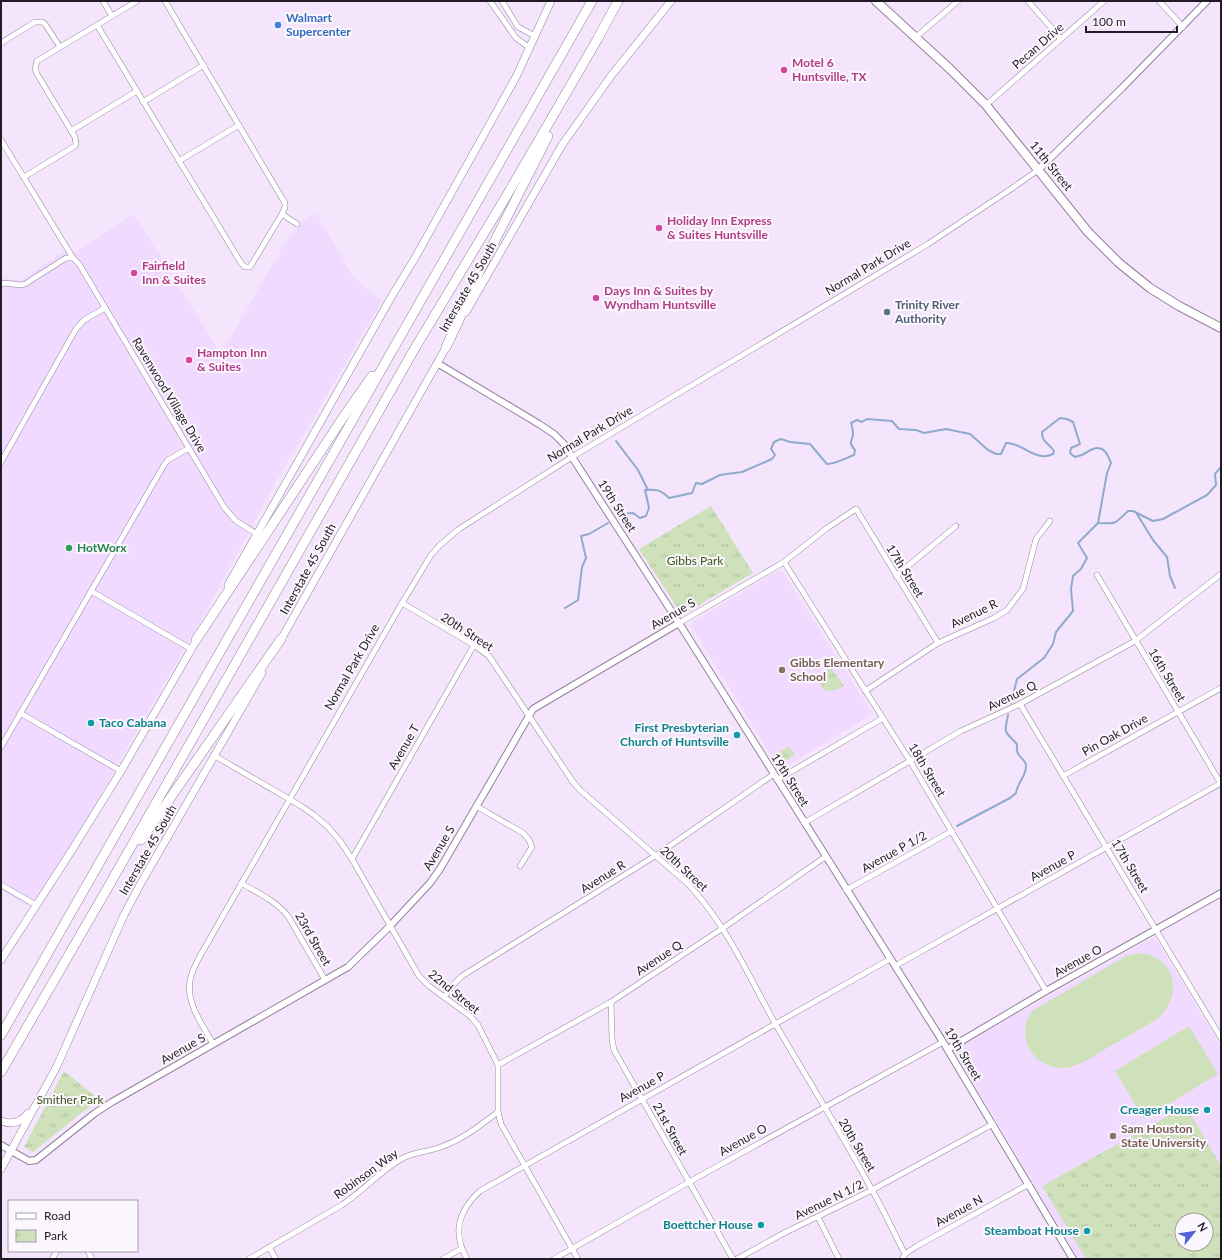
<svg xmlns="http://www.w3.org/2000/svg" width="1222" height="1260" viewBox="0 0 1222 1260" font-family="Lato,sans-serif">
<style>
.built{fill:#f1daff;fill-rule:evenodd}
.park{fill:url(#park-tufts);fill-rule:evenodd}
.pitch{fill:#cee1bb}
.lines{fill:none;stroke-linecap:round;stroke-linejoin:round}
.stream{stroke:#8faacc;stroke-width:2}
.minor-casing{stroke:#93829d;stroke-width:6}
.tertiary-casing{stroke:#93829d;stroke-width:8}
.secondary-casing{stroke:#93829d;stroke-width:8}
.primary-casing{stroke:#93829d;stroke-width:10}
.motorway-casing{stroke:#93829d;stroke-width:10}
.minor{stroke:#fff;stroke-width:5}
.tertiary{stroke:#fff;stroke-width:6}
.secondary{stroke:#fff;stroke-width:7}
.primary{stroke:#fff;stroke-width:8}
.motorway{stroke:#fff;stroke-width:9}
.shop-dot{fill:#3f7fe0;stroke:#fbf7fd;stroke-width:1.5}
.hotel-dot{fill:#d1479c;stroke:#fbf7fd;stroke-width:1.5}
.service-dot{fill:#5c6f8a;stroke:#fbf7fd;stroke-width:1.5}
.leisure-dot{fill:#2e9e5b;stroke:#fbf7fd;stroke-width:1.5}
.education-dot{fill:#8d6e63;stroke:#fbf7fd;stroke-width:1.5}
.culture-dot{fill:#0f9aa8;stroke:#fbf7fd;stroke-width:1.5}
.labels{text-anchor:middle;stroke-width:4;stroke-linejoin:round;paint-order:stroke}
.shop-label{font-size:12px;font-weight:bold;fill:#366cbe;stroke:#fbf7fd;text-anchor:start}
.street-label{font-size:12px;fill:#221b26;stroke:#fbf7fd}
.hotel-label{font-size:12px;font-weight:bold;fill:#b23c85;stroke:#fbf7fd;text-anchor:start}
.service-label{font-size:12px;font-weight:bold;fill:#4e5e75;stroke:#fbf7fd;text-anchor:start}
.leisure-label{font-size:12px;font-weight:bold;fill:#27864d;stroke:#fbf7fd;text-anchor:start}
.park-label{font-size:12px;fill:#3a531a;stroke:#fbf7fd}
.education-label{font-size:12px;font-weight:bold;fill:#785e54;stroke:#fbf7fd;text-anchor:start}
.culture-label{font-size:12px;font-weight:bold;fill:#0d838f;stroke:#fbf7fd;text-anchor:end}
</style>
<defs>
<pattern id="park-tufts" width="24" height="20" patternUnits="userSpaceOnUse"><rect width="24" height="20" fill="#cee1bb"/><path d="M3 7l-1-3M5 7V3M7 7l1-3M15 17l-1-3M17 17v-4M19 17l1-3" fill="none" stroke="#b1c0a1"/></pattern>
</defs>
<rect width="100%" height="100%" fill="#f4e5fd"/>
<g class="built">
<path d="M316,213l37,63 7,7 22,18 -109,186 -78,145 -61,103 -97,177 -36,-22v-610l4,-2 14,3 47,-31 9,2 59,-38 87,140 64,-111 17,-21z"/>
<path d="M778,571l5,1 90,142 -93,56 -89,-144 1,-4z"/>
<path d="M1153,938l3,1 65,108v212h-142l-124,-207 3,-5zM1182,1220h24v24h-24z"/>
</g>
<g class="park">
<path d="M711,506l42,67 -71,42 -43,-66z"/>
<path d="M831,668l13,18 -8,4 -11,1 -8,-13z"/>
<path d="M789,746l6,9 -17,10 -5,-9z"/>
<path d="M64,1071l35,28 -66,53 -9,-5z"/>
<path d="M1186,1106l35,60v93h-135l-44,-73zM1182,1220h24v24h-24z"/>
</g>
<g class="pitch">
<path d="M1139,953c22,0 39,21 33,43 -2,8 -8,17 -15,23 -17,10 -33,20 -50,29 -13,8 -27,18 -42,20 -14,1 -29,-7 -36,-19 -6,-13 -5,-27 3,-38l94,-55z"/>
<path d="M1189,1026l29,48 -74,45 -29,-48z"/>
</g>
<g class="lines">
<g class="stream">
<path d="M616,441l22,29 10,20"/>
<path d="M622,514l11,-1 7,5 6,-2 3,-8 -4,-18c12,-1 16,0 24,8l23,-5 4,-10 6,1 18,-9 22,-3 30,-13 3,-4 -4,-6 3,-7 7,-3 9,3 20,2 17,20c8,0 19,-6 27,-9l1,-5c-7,-8 -3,-8 -2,-16 0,-3 -1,-8 -2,-11l6,-3 5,2 5,-3 25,2 7,8 17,1 8,3 22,-4 24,5 18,16 8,4h5l5,-11c16,-1 30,20 47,11l1,-3c-5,-8 -12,-8 -12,-19l18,-14 7,1 6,3 7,22 -9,4 -1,5 5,4c12,-2 11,-6 18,-8 11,-4 15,6 18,14l-4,10 -9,50c18,1 17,1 30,-12h5l20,10 10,-2 44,-24 9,-10 -1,-11 6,-7"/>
<path d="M1137,514l16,26 14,17 3,19 5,12"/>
<path d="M565,608l13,-8 4,-33 4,-9 -5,-22 8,-2 19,-11"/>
<path d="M1011,703l6,-24 27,-21 9,-14 3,-12 17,-21 -2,-22 2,-13 8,-7 6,-11 -9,-15 20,-20"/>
<path d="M957,826l53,-28 6,-5c1,-10 10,-16 10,-27 0,-9 -11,-7 -9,-22 -13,-14 -13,-9 -9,-29"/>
</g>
<g class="minor-casing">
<g id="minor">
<path d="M103,1l9,15"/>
<path d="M490,1l26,37 14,10"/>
<path d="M502,1l16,26 17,9"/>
<path d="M1028,1l33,38"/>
<path d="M1159,1l24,26"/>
<path d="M97,25l144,238 4,4h5l32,-53 3,-7v-4l-120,-202"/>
<path d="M916,37l42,-36"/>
<path d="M1,43l34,-21h7l3,2 15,23"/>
<path d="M143,102l61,-37"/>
<path d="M986,105l118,-104"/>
<path d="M71,131l66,-40"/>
<path d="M1,140l72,118 6,6 145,243 12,14 21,13"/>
<path d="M179,161l60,-36"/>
<path d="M24,177l51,-31 1,-2 -1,-7 -38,-63 -2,-5 2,-8 100,-60"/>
<path d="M282,214l15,10"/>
<path d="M1,284c8,-3 15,3 24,0l41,-26h7"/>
<path d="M1,462l75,-133 8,-9 21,-12"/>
<path d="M784,562l126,199 136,230"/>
<path d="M1097,575l124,209"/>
<path d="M896,576l60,-50"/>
<path d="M91,591l100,58"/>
<path d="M402,603l72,42 15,11 84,126 7,8 107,93c39,40 62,94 89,142 32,55 66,109 96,165 12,21 22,43 33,64"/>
<path d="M679,623l105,-61 43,-34 29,-19 82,134"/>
<path d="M865,691l73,-48 56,-25 13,-8 16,-21 13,-50 14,-18"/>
<path d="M1020,704l201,334"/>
<path d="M20,713l101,58"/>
<path d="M1,747l163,-282 4,-5 21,-12"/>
<path d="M215,756l86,50 13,9 14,12 12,14 12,18 67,117 10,10 41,30 8,9 20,40v47l3,12 77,135"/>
<path d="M1063,776l158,-88"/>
<path d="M777,780l106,-62"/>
<path d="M476,806l47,27 6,7 3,7 -12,19"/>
<path d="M804,823l157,-92 59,-27 115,-63 86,-67"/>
<path d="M352,859l122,-214"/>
<path d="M241,883c17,10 35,18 47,33l37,64"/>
<path d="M1,885l35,20"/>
<path d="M846,890l106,-59"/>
<path d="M895,966l326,-183"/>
<path d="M444,997l11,-14 7,-7 193,-120 119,-82"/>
<path d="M611,1002l1,37 2,11 119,209"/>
<path d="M213,1044c-10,-19 -27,-40 -23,-63 1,-9 6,-17 10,-25l202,-353 29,-48 9,-10 19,-16 113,-72 356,-213 83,-55 27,-19"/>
<path d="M498,1065l113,-63 112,-74 102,-71"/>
<path d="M818,1217l21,42"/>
<path d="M269,1247l7,12"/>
<path d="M88,1251l4,8"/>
<path d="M52,1259l5,-8"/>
<path d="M249,1259l93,-54c21,-14 39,-35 61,-47 11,-6 23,-6 35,-10 24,-8 40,-21 60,-36"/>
<path d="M443,1259l18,-10"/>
<path d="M467,1259c-15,-26 -9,-48 13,-68l410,-232"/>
<path d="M554,1259l135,-77 254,-140"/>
<path d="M737,1259l47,-26 88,-43 121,-66"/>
<path d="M902,1259l3,-5 12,-8 112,-62"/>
</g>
</g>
<g class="tertiary-casing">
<g id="tertiary">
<path d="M1038,170l84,-82 85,-87"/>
<path d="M437,363l102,61 15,10 9,9 116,180 264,419 130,217"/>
<path d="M948,1049l98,-58 175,-98"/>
<path d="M1,1145l28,16 7,-1 59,-47 17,-11 236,-135 41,-40 41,-44 10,-14 93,-160 146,-86"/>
</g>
</g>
<g class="secondary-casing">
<g id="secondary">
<path d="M466,312l96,-167 49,-69 60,-75"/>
<path d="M228,585l165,-291 22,-36 101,-181 35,-76"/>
<path d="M279,643l169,-299"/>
<path d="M1,960l71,-110 49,-79 78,-135"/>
<path d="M1,1121c11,4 20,2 27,-8"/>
<path d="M1,1169l56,-103 67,-151 17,-32 121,-210"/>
</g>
</g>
<g class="primary-casing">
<path id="primary" d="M876,1l74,68 36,36 102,127 31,31 31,25 29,18 42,22"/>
</g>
<g class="motorway-casing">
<g id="motorway">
<path d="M446,347l13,-27 20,-48 69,-136"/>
<path d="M196,640l150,-227 26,-37"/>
<path d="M141,840l140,-201"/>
<path d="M1,1035l591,-1034"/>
<path d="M1,1072l106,-183 308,-541 92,-153 90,-155 21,-39"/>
</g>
</g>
<use href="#minor" class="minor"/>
<use href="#tertiary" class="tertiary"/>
<use href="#secondary" class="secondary"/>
<use href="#primary" class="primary"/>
<use href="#motorway" class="motorway"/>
</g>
<circle class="shop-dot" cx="278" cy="25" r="4"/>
<g class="hotel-dot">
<circle cx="784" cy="70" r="4"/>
<circle cx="659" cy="228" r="4"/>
<circle cx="134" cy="273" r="4"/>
<circle cx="596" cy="298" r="4"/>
<circle cx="189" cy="360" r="4"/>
</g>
<circle class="service-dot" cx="887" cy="312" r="4"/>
<circle class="leisure-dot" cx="69" cy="548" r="4"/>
<g class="education-dot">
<circle cx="782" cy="670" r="4"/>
<circle cx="1113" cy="1136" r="4"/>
</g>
<g class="culture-dot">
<circle cx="91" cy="723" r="4"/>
<circle cx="737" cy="735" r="4"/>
<circle cx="1207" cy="1110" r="4"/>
<circle cx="761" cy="1225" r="4"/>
<circle cx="1087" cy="1231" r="4"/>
</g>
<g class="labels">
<g class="shop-label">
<text x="286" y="22">Walmart<tspan x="286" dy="14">Supercenter</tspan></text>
</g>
<g class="street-label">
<text transform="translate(1038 46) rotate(-41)" y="4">Pecan Drive</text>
<text transform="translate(1051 166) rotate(51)" y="4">11th Street</text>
<text transform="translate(868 267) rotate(-31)" y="4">Normal Park Drive</text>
<text transform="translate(468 287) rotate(-60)" y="4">Interstate 45 South</text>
<text transform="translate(169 395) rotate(59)" y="4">Ravenwood Village Drive</text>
<text transform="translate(590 434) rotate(-31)" y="4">Normal Park Drive</text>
<text transform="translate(617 506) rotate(57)" y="4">19th Street</text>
<text transform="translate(308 569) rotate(-61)" y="4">Interstate 45 South</text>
<text transform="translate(905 571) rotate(58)" y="4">17th Street</text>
<text transform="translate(673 614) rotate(-30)" y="4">Avenue S</text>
<text transform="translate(974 614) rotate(-26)" y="4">Avenue R</text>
<text transform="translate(467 632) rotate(33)" y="4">20th Street</text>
<text transform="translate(352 667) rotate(-60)" y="4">Normal Park Drive</text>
<text transform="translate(1167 675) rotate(59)" y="4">16th Street</text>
<text transform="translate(1012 696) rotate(-26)" y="4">Avenue Q</text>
<text transform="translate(1115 735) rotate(-29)" y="4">Pin Oak Drive</text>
<text transform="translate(404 747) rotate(-60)" y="4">Avenue T</text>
<text transform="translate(927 770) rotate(59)" y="4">18th Street</text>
<text transform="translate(790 780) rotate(58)" y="4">19th Street</text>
<text transform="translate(439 848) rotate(-59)" y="4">Avenue S</text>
<text transform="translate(148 850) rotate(-60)" y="4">Interstate 45 South</text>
<text transform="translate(894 852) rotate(-29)" y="4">Avenue P 1/2</text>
<text transform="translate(1053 866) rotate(-29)" y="4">Avenue P</text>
<text transform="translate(1130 866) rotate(59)" y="4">17th Street</text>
<text transform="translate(684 869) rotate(43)" y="4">20th Street</text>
<text transform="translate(603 877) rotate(-32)" y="4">Avenue R</text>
<text transform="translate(313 939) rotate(60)" y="4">23rd Street</text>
<text transform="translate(659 958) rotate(-33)" y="4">Avenue Q</text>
<text transform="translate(1078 961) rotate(-29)" y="4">Avenue O</text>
<text transform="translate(454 992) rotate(39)" y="4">22nd Street</text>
<text transform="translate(183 1049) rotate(-30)" y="4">Avenue S</text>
<text transform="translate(963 1054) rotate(59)" y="4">19th Street</text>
<text transform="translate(642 1087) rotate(-29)" y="4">Avenue P</text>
<text transform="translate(670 1129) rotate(61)" y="4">21st Street</text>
<text transform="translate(743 1140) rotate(-29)" y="4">Avenue O</text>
<text transform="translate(857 1145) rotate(59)" y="4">20th Street</text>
<text transform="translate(366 1174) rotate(-36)" y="4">Robinson Way</text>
<text transform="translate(829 1200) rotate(-26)" y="4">Avenue N 1/2</text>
<text transform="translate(959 1211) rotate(-29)" y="4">Avenue N</text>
</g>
<g class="hotel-label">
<text x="792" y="67">Motel 6<tspan x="792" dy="14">Huntsville, TX</tspan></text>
<text x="667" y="225">Holiday Inn Express<tspan x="667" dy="14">&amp; Suites Huntsville</tspan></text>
<text x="142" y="270">Fairfield<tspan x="142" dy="14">Inn &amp; Suites</tspan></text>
<text x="604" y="295">Days Inn &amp; Suites by<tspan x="604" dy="14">Wyndham Huntsville</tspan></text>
<text x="197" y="357">Hampton Inn<tspan x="197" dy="14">&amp; Suites</tspan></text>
</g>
<g class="service-label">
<text x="895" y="309">Trinity River<tspan x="895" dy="14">Authority</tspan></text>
</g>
<g class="leisure-label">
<text x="77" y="552">HotWorx</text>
</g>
<g class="park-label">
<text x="695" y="565">Gibbs Park</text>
<text x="70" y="1104">Smither Park</text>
</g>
<g class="education-label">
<text x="790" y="667">Gibbs Elementary<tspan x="790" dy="14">School</tspan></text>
<text x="1121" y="1133">Sam Houston<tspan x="1121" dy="14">State University</tspan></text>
</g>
<g class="culture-label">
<text x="99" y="727" text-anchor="start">Taco Cabana</text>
<text x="729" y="732">First Presbyterian<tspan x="729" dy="14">Church of Huntsville</tspan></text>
<text x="1199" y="1114">Creager House</text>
<text x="753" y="1229">Boettcher House</text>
<text x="1079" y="1235">Steamboat House</text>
</g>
</g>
<rect width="1222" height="1260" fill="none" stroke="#221b26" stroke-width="4"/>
<rect x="8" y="1200" width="130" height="52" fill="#fbf7fd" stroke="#a49fa7"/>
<rect x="16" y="1213" width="20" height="6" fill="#ffffff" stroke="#a49fa7"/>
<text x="44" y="1220" font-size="12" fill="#221b26">Road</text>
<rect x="16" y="1230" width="20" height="12" fill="url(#park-tufts)" stroke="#a49fa7"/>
<text x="44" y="1240" font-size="12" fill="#221b26">Park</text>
<g transform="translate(1194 1232) rotate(60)"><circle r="19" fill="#fbf7fd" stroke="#a49fa7"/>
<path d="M0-3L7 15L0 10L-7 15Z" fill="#5461d7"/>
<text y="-6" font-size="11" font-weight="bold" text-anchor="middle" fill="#221b26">N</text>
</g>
<path d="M1086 26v6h91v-6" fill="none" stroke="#221b26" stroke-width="2"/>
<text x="1092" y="26" font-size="12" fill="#221b26" stroke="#fbf7fd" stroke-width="3" paint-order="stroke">100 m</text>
</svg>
